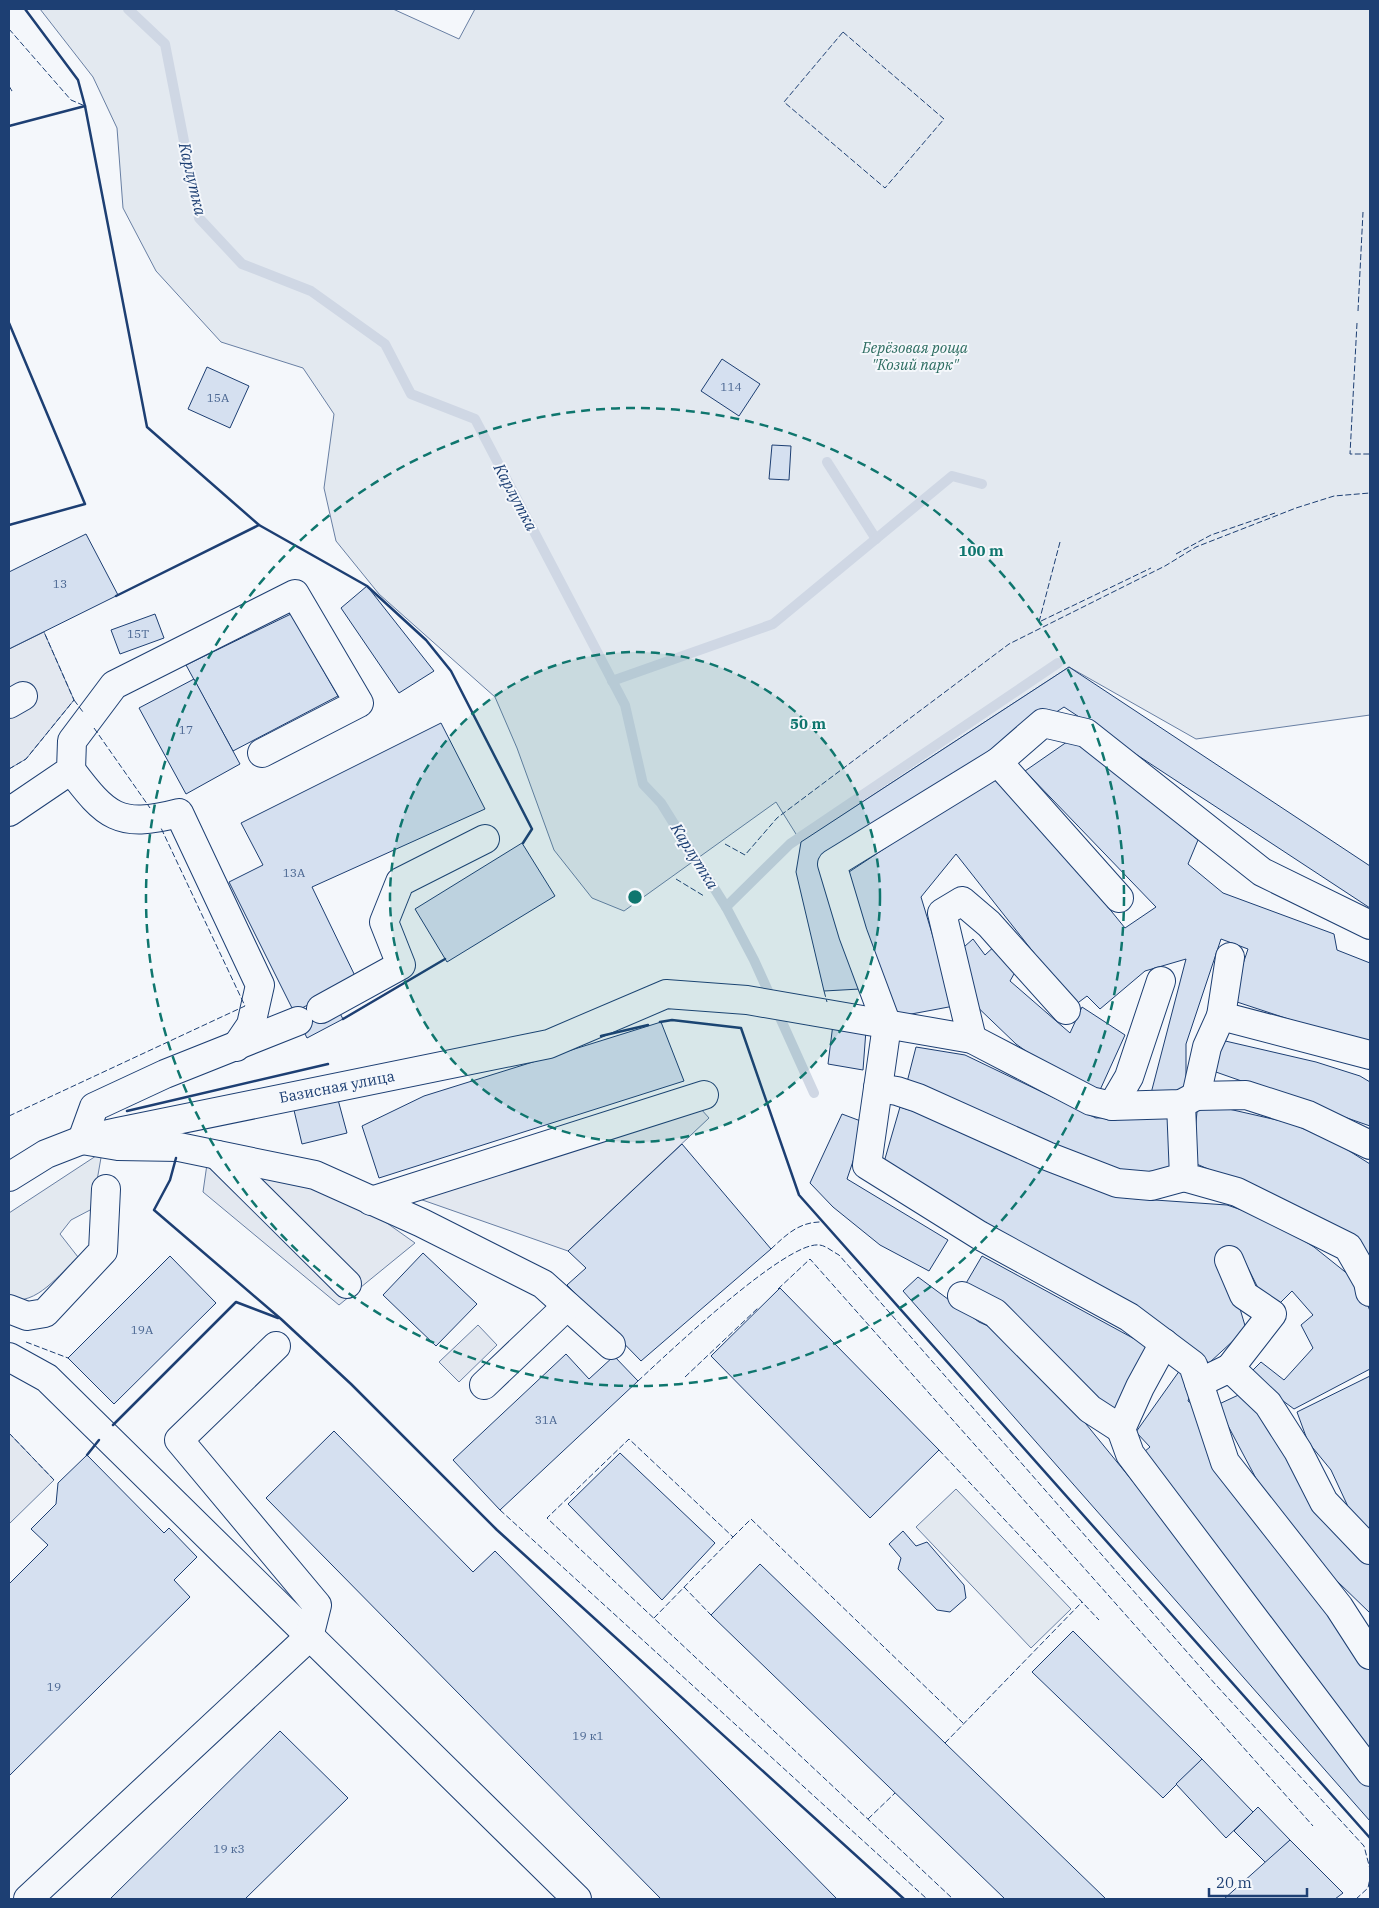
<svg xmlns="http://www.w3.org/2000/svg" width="1379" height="1908" viewBox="0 0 1379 1908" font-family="'IBM Plex Serif',serif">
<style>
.green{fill:#e3e9f0;stroke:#687fa3}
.parking{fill:#e3e8f0;stroke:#687fa3}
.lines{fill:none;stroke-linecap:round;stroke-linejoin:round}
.stream{stroke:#cfd7e4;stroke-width:10}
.building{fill:#d5e0f0;stroke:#1d3f73}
.minor-casing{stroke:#1d3f73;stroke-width:30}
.minor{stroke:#f4f7fb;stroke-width:28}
.fence{stroke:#1d3f73;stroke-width:1;stroke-dasharray:6 2.5;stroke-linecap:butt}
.wall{stroke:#1d3f73;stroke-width:2.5}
.ring{fill:none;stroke:#0f766e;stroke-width:2.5;stroke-dasharray:9 6}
.labels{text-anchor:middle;stroke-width:4;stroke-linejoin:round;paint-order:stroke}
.number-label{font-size:12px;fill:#4b6792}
.park-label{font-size:15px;font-style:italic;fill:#2c6c60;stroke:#f4f7fb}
.street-label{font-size:15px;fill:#1d3f73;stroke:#f4f7fb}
.water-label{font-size:16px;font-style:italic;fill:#1d3f73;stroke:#f4f7fb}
.centre{fill:#0f766e;stroke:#f4f7fb;stroke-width:2.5}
.ring-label{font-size:15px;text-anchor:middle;font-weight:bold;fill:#0f766e;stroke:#f4f7fb;stroke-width:4;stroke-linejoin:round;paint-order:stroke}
</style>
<rect width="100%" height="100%" fill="#f4f7fb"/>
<g class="green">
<path d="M40,9h353l66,30 16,-30h895v706l-174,24 -127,-72 -268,175 -25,-40 -152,109 -32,-13 -38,-48 -37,-102 -22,-51 -116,-103 -43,-53 -12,-53 10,-74 -31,-46 -82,-26 -65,-71 -33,-63 -6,-80 -24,-51z"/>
<path d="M102,1152l-10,57 -21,11 -11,14 18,23c-19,17 -41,49 -69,42v-86z"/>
<path d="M956,1489l115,120 -40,39 -115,-121z"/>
</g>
<g class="parking">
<path d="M44,632l30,68 -48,59 -17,10v-120z"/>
<path d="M685,1091l24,27 -141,133 -157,-55z"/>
<path d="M207,1164l62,6 101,41 45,32 -76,62 -136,-113z"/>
<path d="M478,1325l19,20 -38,37 -20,-20z"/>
<path d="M9,1433l45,47 -45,44z"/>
</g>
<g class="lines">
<g class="stream">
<path d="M128,9l37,35 34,174 43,46 69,27 74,53 26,50 64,25 150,286 18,79 18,19 65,104 28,53 60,133"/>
<path d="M827,462l49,77"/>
<path d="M612,681l161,-57 179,-148 30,8"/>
<path d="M726,907l64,-63 268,-181"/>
</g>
</g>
<g class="building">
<path d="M722,359l38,25 -21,32 -38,-25z"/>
<path d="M207,367l42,19 -19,42 -42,-19z"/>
<path d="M772,445l19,1 -2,34 -20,-1z"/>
<path d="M86,534l32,61 -109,54v-77z"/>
<path d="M367,586l67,85 -35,22 -58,-85z"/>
<path d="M155,614l9,24 -44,16 -9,-24z"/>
<path d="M291,614l47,82 -105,55 -47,-86z"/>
<path d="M1069,667l301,199v42l-306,-201 -241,157 37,125 -36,2 -28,-119 5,-30z"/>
<path d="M194,679l46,85 -54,30 -47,-86z"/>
<path d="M441,723l44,86 -173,78 45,93 -63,32 -65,-130 34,-17 -22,-42z"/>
<path d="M1074,737l124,103 -10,24 35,29 111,41 3,16 33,13v83l-139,-46 17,-51 -27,-10 -35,105v51l-37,6 37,-142 -41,12 -45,38 -13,-13 -12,9 -119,-151 -35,43 33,109 -64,12 -41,-146 121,-80 32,-15 123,151 31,-21 -131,-136z"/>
<path d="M522,843l33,53 -108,66 -32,-53z"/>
<path d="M973,939l12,16 13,-12 20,24 -8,14 60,52 12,-26 43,28 -25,55 -49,-21 -35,-25 -48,-46 -12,-44z"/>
<path d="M336,1006l7,13 -36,19 -7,-14z"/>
<path d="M661,1022l23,59 -305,97 -17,-52 62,-30z"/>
<path d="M833,1024l33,6 -3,40 -35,-6z"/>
<path d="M1221,1040l95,22 44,14 10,6v44l-157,-55z"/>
<path d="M916,1047l49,8 131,63 73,-3 2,61 -37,3 -229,-89z"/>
<path d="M337,1096l10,37 -45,11 -9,-38z"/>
<path d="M1198,1102l92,21 45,19 35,22v96l-118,-72 -60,-26z"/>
<path d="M900,1107l78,25 148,66 101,7 44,15 43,27 45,36 11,28v58l-76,40 -46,-34 13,-13 23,18 29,-32 -12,-23 12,-10 -21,-24 -17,17 -15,-16 -19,-38 -16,4 21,71 -37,34 -85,-60 -242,-134z"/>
<path d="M842,1114l24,9 -19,56 101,61 -19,31 -49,-26 -47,-38 -23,-24z"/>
<path d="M682,1144l89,105 -130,112 -74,-76 19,-17 -18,-17z"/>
<path d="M423,1253l54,51 -41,42 -53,-51z"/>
<path d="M170,1256l46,47 -102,101 -46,-46z"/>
<path d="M982,1256l171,93 -39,71 -149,-135z"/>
<path d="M918,1277l61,45 22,10 63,65 137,168 169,214v42l-467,-530z"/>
<path d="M780,1288l159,162 -69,68 -159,-162z"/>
<path d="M566,1354l23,25 25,-23 24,25 -138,129 -47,-50z"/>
<path d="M1180,1370l15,9 -7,22 15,12 22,64 90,122 35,33 20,32v88l-231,-296 11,-9 -14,-15z"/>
<path d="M1370,1376v162l-19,-25 -20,-43 -23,-28 -11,-30z"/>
<path d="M1247,1391l123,172v50l-64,-62 -39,-52 -50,-94z"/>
<path d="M334,1431l139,141 22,-21 342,348h-176l-395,-401z"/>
<path d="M620,1453l95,90 -53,57 -94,-96z"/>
<path d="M87,1455l77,78 5,-5 28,29 -23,23 16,17 -181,179v-192l39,-39 -17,-16 25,-25 2,-21z"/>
<path d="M903,1531l13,15 11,-4 37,43 2,13 -16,14 -13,-2 -39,-41 3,-11 -12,-14z"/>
<path d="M760,1564l185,179 161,156h-101l-294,-284z"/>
<path d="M1073,1631l129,128 -39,39 -131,-126z"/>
<path d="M280,1731l68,67 -103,101h-135z"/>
<path d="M1202,1759l51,53 -27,26 -50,-54z"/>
<path d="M1258,1807l32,33 -24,23 -32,-32z"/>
<path d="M1290,1840l53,53 -8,6h-111z"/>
</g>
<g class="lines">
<g class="minor-casing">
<g id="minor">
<path d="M9,704l14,-8"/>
<path d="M998,762l121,136"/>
<path d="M71,770c35,46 47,59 108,43l81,172 -9,40 -15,22"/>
<path d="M9,812l62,-42 1,-29 42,-56 181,-91 64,109 -97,50"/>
<path d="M1370,925l-108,-53 -176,-139 -43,-10 -45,39 -166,102 21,70 34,91 -20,140 112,70 150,82 64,48 32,97 114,145 31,48"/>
<path d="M321,1009l80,-44 -17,-43 16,-40 85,-43"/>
<path d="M1221,1016l9,-59"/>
<path d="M298,1021l-133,53 -71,33 -12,33 36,6 61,1 136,28 107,48 121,61 68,61"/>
<path d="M972,1039l-30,-126 20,-12 27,23 77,86"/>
<path d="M878,1088l19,3 21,7 129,58 70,27 34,3 33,-9"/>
<path d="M1196,1096l11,-49 14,-31 149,39"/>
<path d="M1181,1104l3,73 53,15 111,55 20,35 2,10"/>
<path d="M1112,1106l17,-29 32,-96"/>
<path d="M217,1155l130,129"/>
<path d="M9,1177l37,-23 36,-14 36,-8 431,-88 117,-50 81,6 225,39 119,62 21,5 69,-2 15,-8 50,-1 62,20 62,30"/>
<path d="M371,1201l333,-106"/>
<path d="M1229,1260l15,35 28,19 -42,54"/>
<path d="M962,1296l33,17 95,96 31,20"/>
<path d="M9,1309l18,7 18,-3 58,-62 3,-62"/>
<path d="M1164,1343l-24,44 -19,42 9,25 240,318"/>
<path d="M9,1357l38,21 530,521"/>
<path d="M1199,1383l31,-15 38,36 30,47 26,51 46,48"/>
<path d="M484,1385l83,-79"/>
<path d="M28,1899l281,-262 8,-32 -138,-165 97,-94"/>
</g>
</g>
<use href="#minor" class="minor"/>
<g class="fence">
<path d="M9,29l62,71 14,6"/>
<path d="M843,32l101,87 -59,69 -101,-86z"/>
<path d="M9,86l3,5 -3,1"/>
<path d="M1358,311l5,-99"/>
<path d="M1357,323l-7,131h20"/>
<path d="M1060,542l-21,80 112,-54"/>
<path d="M1176,554l35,-19 64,-22"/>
<path d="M74,700l9,12"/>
<path d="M94,728l56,80"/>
<path d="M9,769l17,-10 48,-59 -30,-68"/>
<path d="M725,844l20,11 32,-37 232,-174 156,-78 31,-19 100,-39 38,-12 36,-3"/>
<path d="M676,879l28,17"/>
<path d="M824,991l3,11"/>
<path d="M9,1116l236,-110 -84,-178"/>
<path d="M771,1249c16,-15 29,-28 53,-27"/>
<path d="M778,1289l32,-30 503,567"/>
<path d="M26,1342l42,16"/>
<path d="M685,1377l73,-69"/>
<path d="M638,1381c28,-26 148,-140 181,-136 6,0 14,7 20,10l377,430 148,161 6,23"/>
<path d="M9,1433l45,47"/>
<path d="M939,1450l160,170"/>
<path d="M500,1510l427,389"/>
<path d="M733,1537l18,-18 212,204"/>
<path d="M684,1587l27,28"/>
<path d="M654,1618l79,-81 -104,-98 -82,79 406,381"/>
<path d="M945,1743l137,-141"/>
<path d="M868,1819l27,-26"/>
<path d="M1356,1899l12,-11 2,-10"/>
</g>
<g class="wall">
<path d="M85,106l62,321 112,98 -143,71"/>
<path d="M9,126l76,-20 -7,-26 -53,-71"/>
<path d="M9,323l76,181 -76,21"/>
<path d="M259,525l108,61 59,54 25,31 81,158 -9,14"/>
<path d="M343,1019l102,-60"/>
<path d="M660,1022l12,-2 69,8 58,167 571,643"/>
<path d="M601,1036l47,-11"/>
<path d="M127,1111l201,-47"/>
<path d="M176,1158l-6,22 -16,30 127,109 70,65 146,146 407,369"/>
<path d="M113,1425l123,-123 42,16"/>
<path d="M87,1455l12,-15"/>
</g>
</g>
<circle cx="635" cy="897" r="245" fill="#0f766e" fill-opacity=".12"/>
<g class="ring">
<circle cx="635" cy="897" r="245"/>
<circle cx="635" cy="897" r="489"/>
</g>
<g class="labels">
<g class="number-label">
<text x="731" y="391">114</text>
<text x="218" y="402">15А</text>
<text x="60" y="588">13</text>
<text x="138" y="638">15Т</text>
<text x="186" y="734">17</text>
<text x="294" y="877">13А</text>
<text x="142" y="1334">19А</text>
<text x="546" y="1424">31А</text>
<text x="54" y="1691">19</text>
<text x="588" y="1740">19 к1</text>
<text x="229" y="1853">19 к3</text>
</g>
<g class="park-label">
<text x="915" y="353">Берёзовая роща<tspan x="915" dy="17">"Козий парк"</tspan></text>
</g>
<g class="street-label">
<text transform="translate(337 1087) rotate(-11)" y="5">Базисная улица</text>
</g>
<g class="water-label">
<text transform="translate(193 179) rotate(77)" y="6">Карлутка</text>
<text transform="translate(516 497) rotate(62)" y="6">Карлутка</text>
<text transform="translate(695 856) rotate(58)" y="6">Карлутка</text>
</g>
</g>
<circle cx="635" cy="897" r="8" class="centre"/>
<g class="ring-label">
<text x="981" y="556">100 m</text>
<text x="808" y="729">50 m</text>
</g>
<rect width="1379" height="1908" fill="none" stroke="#1d3f73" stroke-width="20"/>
<path d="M1209 1888v8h98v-8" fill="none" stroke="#1d3f73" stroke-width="2.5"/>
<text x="1216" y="1888" font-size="15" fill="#1d3f73" stroke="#f4f7fb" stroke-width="4" paint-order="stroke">20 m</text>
</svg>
